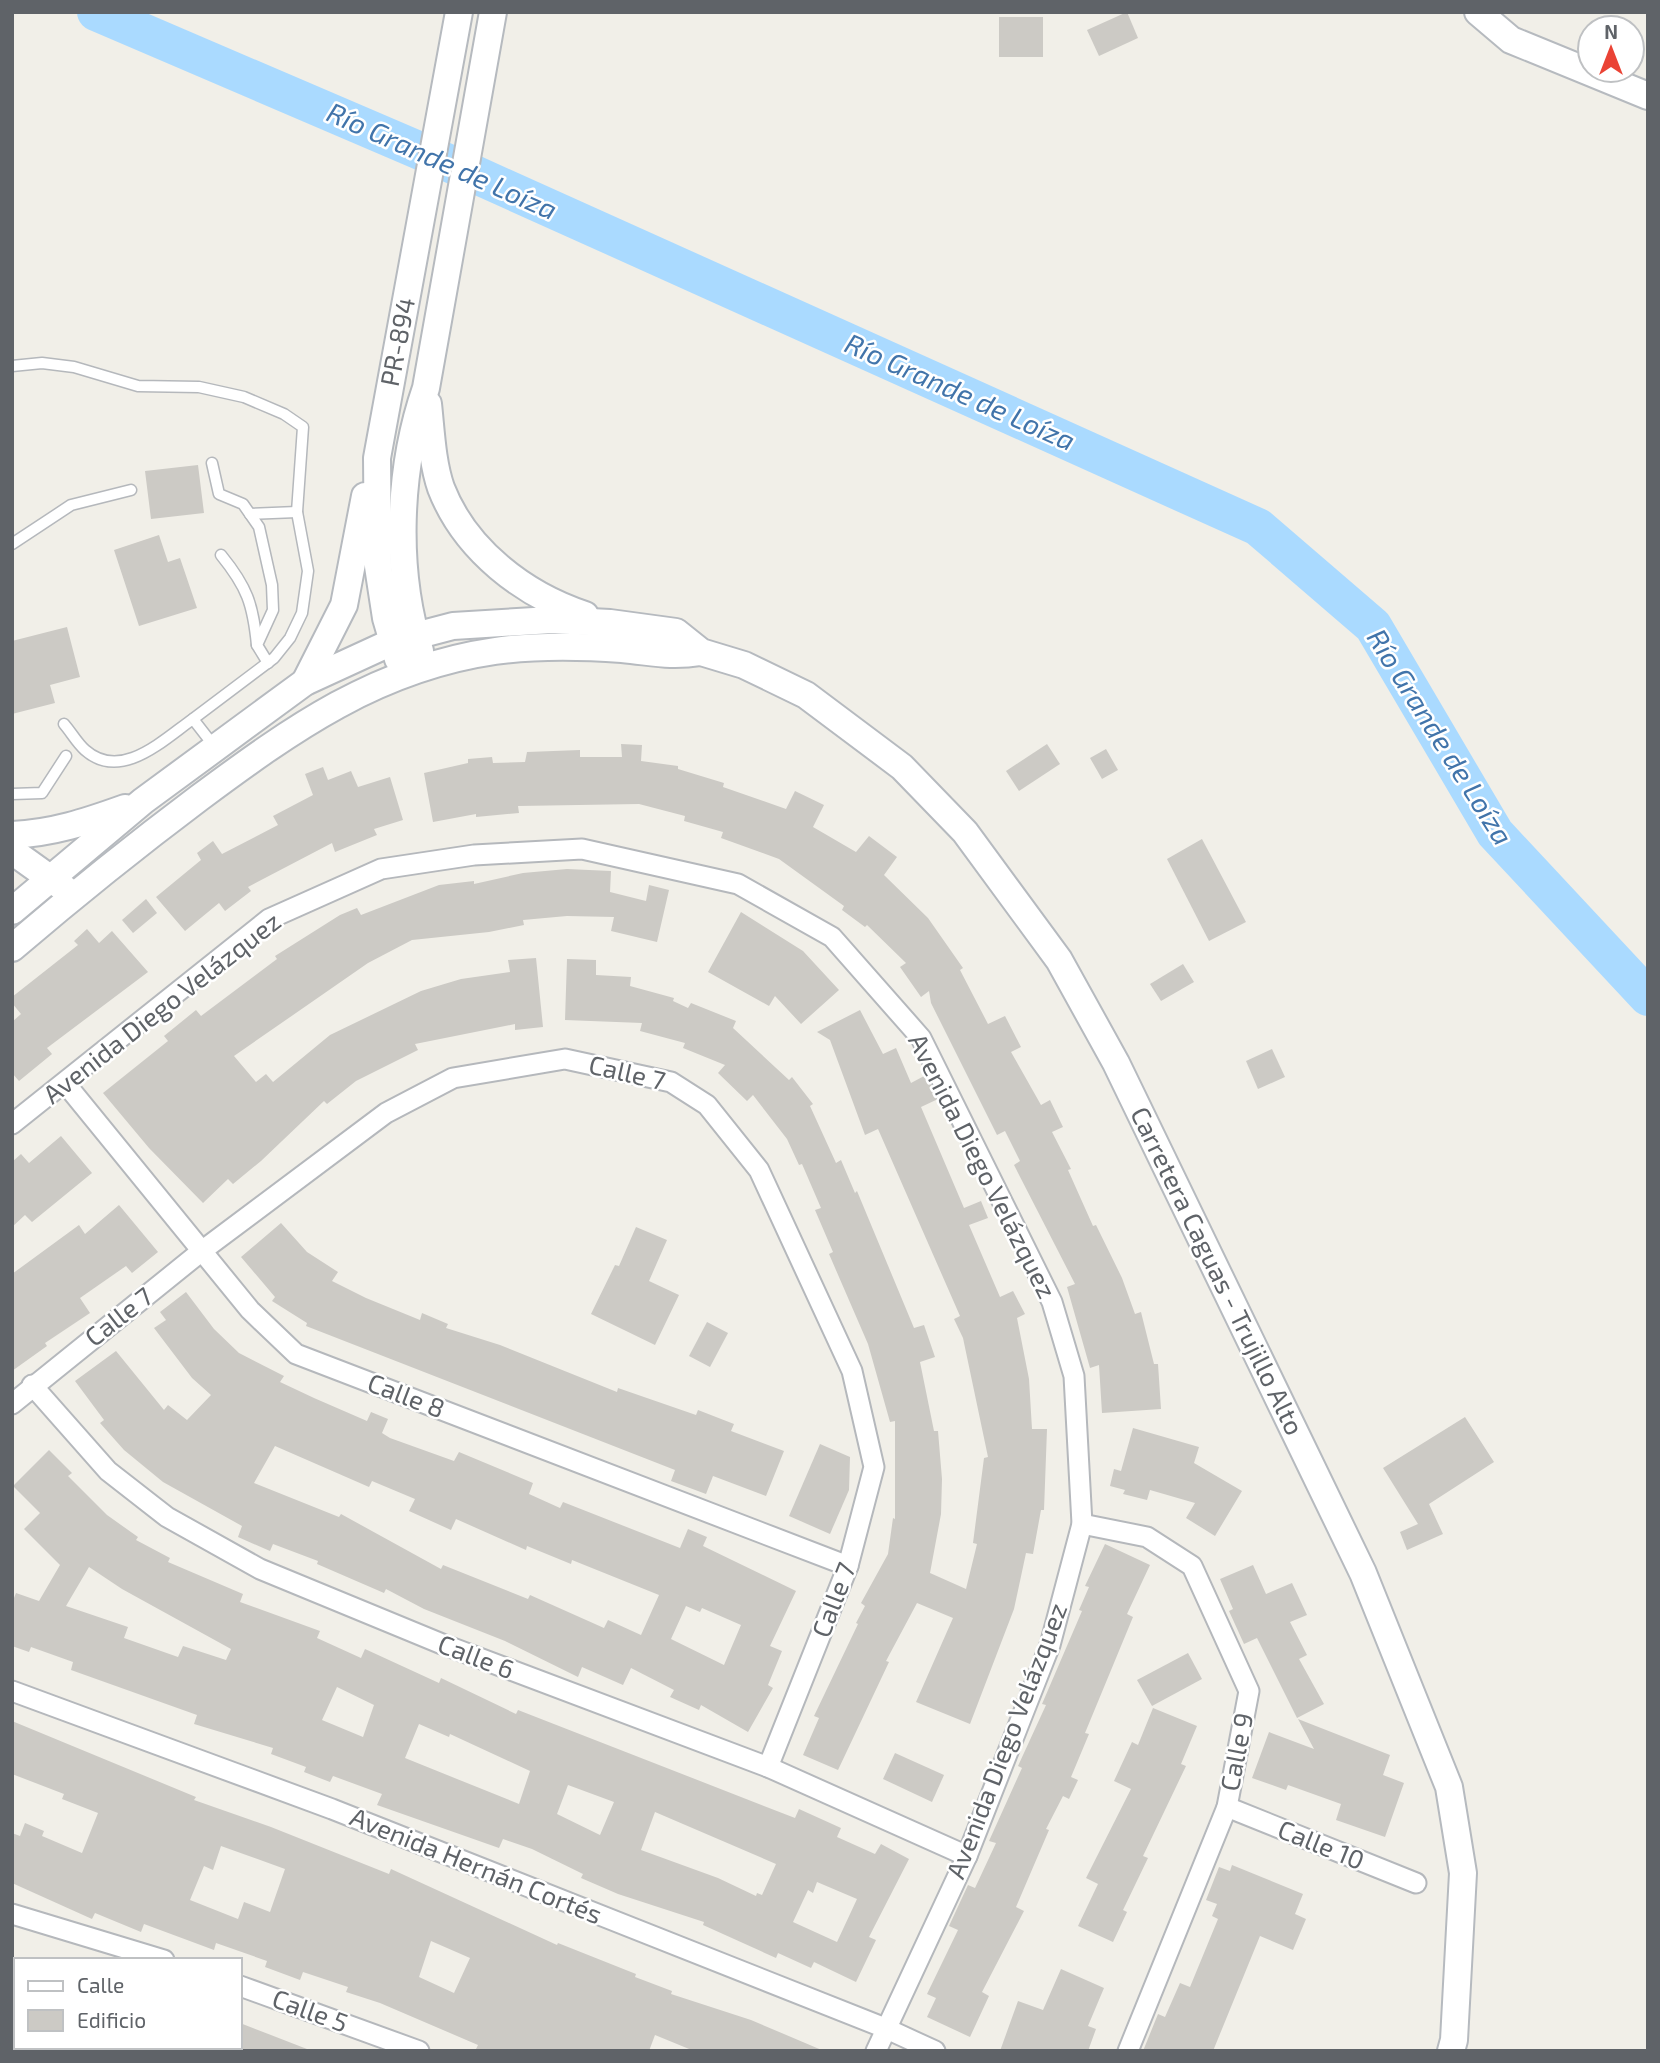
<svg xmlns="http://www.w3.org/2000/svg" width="1660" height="2063" viewBox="0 0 1660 2063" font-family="'Exo 2',sans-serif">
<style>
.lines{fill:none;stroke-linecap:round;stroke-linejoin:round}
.river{stroke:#aadaff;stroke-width:38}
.building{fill:#cccac5;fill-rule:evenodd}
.lane-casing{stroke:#b5b8bc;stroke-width:13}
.street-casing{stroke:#b5b8bc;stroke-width:23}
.secondary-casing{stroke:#b6babf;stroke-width:30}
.lane{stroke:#fff;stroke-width:10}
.street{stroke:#fff;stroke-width:19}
.secondary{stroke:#fff;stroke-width:26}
.labels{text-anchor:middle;stroke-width:5;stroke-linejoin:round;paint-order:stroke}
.street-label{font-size:26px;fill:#5f6368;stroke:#fff}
.water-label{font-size:28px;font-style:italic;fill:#4174aa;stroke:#fff}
</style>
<rect width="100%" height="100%" fill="#f1efe8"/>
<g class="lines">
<path class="river" d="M96,12l378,162 784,353 115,99 122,207 153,164"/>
</g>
<g class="building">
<path d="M1127,12l11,26 -39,18 -12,-26z"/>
<rect x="999" y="17" width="44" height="40"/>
<path d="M198,465l6,48 -53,6 -6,-48z"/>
<path d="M159,535l9,27 12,-4 17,50 -58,18 -25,-76z"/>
<path d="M67,627l13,50 -30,8 5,18 -43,11v-73z"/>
<path d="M621,744l21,1 -1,16 37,5v3l46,14 -1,4 63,22 9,-18 29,14 -11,22 43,25 13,-16 28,21 -13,18 44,43 35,50 -3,2 28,54 17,-8 16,31 -10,5 30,53 9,-5 13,27 -11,5 19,37 -3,1 25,56 3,-1 26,53 13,36 6,-2 13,52h4l3,45 -59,4 -3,-48 -9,3 -23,-81 8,-3 -61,-119 6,-4 -15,-30 -8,4 -66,-132 -2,-12 -8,6 -21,-30 6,-4 -39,-38 -2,2 -23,-17 2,-4 -65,-47 -58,-21 2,-6 -39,-11 1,-5 -46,-12 -121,2 1,7 -43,4v-3l-43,8 -9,-49 44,-10v-4l24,-2 1,6 32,-1 2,-10 53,-2v7h42z"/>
<path d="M1047,744l13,20 -41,27 -13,-20z"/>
<path d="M1106,749l12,21 -16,9 -12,-21z"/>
<path d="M323,767l5,13 23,-9 7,16 32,-10 13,43 -29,9 3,6 -42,17 -3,-9 -84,44 3,4 -26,20 -6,-8 -34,28 -29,-34 45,-37 -4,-7 16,-12 9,13 56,-29 -5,-9 40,-21 -8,-21z"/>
<path d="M1202,839l44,83 -37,19 -42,-82z"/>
<path d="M567,869l44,2 -1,21 36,9 3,-16 20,5 -12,52 -46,-11 3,-14 -47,-1 -44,4 1,5 -35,7 -77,8 -44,23 -134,93 22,26 10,-8 7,8 57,-47 91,-44 40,-12 49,-7 -2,-12 28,-2 7,69 -28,3v-6l-100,20 3,6 -62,31 -29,23 -3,-3 -63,60 -28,23 -5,-5 -25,24 -54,-55 -46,-55 65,-52 -4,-5 32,-26 5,6 76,-57 -2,-3 65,-41 17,-7 4,7 78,-30 35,-4v3l49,-11z"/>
<path d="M146,899l11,14 -24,20 -11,-13z"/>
<path d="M741,912l62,39 36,39 -38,34 -26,-28 -6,10 -61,-34z"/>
<path d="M87,929l12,14 13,-12 36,41 -101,76 5,6 -33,27 -7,-8v-51l9,-8 -9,-11v-6l66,-52 -4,-4z"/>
<path d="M567,959l29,1v15l35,2 -1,9 44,12 -1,3 15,7 3,-5 45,18 -3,7 56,52 3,-3 21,27 -3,2 26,57 5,-3 14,33 2,-2 57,137 10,-3 11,32 -15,5 14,69h4l4,48 -1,35 -11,59 36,16 11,-45 -4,-1 11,-85 4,-1 -25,-119 -9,-19 6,-3 -82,-187 -13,6 -35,-95 -13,-8 43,-22 23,44 13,-6 15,35 15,-8 12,24 -17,8 43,101 17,-7 7,17 -19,7 31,72 13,-6 12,23 -8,4 12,61 3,50h15l-3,81h-3l-8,44 -7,-1 -12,56 -44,115 -54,-22 37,-84 -36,-15 -31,58 3,1 -51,108 -35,-15 16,-37 -5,-2 44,-92 -2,-1 9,-17 -4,-3 27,-49 5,-36 2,1v-98l-5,1 -22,-78 -39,-90 4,-2 -18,-42 6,-2 -19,-44 -3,1 -12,-26 -34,-44 -6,6 -29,-28 7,-8 -42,-17 2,-5 -45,-12 2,-8 -77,-3z"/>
<path d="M1183,964l11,18 -33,19 -11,-17z"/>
<path d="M1272,1049l13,28 -27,12 -12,-28z"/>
<path d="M61,1136l31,37 -60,49 -7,-7 -13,12v-65l9,-8 8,9z"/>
<path d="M119,1205l39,47 -26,21 -6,-7 -46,32 10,15 -45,30 2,3 -35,25v-97l67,-49 6,9z"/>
<path d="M281,1223l26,29 31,20 -6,9 34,17 54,22 2,-7 26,11 -2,4 54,17 117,47 1,-4 78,27 2,-5 36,14 -3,7 53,20 -18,45 -53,-20 -7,18 -35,-13 4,-11 -369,-144 1,-3 -35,-22 3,-4 -34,-40z"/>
<path d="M636,1227l31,13 -18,41 30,14 -24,50 -64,-31 24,-49 4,1z"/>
<path d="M186,1292l28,37 25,24 45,23 -4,6 34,16 53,23 4,-9 17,7 -6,14 8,5 64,23 5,-9 74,31 -4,11 31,14 3,-6 117,46 8,-19 19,8 -4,9 93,45 -26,55 12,5 -14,34 5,3 -25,44 -47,-27 -2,5 -29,-13 4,-7 -43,-22 -8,17 -41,-18 -4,10 -73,-36 -81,-32 -38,-20 -2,4 -67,-29 1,-3 -45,-17 -3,7 -32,-14 4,-11 -79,-44 -39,-32 -24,-27 4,-3 -29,-39 41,-30 48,59 4,-5 19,15 24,-25 -19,-17 -38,-50 12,-8 -6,-8zM275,1446l94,41 3,-6 43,18 -6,12 42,19 5,-11 70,31 1,-4 44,18 1,-4 87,35 -18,40 -33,-15 -4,8 -74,-33 -2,4 -85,-34 -2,4 -100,-55 -2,3 -85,-34zM686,1606l14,6 2,-4 39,17 -17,40 -53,-26z"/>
<path d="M707,1322l21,11 -18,34 -21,-11z"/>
<path d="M1465,1417l29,45 -65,42 14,30 -36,16 -7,-18 18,-8 -35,-56z"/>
<path d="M1133,1428l66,19 -5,16 48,28 -27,45 -29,-18 9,-15 -45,-13 -3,10 -24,-6 2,-4 -15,-4 4,-17 7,2z"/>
<path d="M820,1444l30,13 -1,33 -19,44 -41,-18z"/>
<path d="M49,1450l23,23 -4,3 39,39 31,22 -2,3 34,18 -2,4 75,32 -3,8 80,29 -3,7 44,20 4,-9 74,34 2,-5 75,36 2,-4 277,108 4,-9 42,19 -4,9 38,17 6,-10 28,15 -40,78 7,3 -20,42 -42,-20 -3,6 -33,-15 -2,5 -73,-33 1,-3 -86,-28 -37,-16 2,-4 -51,-25 -29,-10 -4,9 -122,-43 5,-11 -49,-18 -3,6 -26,-10 2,-5 -35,-13 2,-6 -79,-24 3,-9 -126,-45 2,-8 -42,-15 -2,5 -17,-6v-43l4,-10 23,8 21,-36 -36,-36 16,-16 -27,-27zM89,1567l33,22 109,60 -5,11 -43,-14 -5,11 -54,-19 4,-11 -62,-21zM337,1687l37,18 -11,32 -41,-17zM419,1724l30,13 1,-3 80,37 -11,33 -114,-46zM568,1785l46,17 -14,33 -43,-21zM655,1812l121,52 -14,31 -5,-2 -1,3 -38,-18 -77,-28zM817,1882l40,17 -20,43 -44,-20 15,-32 5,3z"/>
<path d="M1105,1544l45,21 -23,49 6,3 -48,116 4,1 -18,43 7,3 -9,19 -6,-3 -17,33 3,1 -33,77 8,4 -42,81 7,4 -19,41 -43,-20 9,-19 -9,-4 31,-64 -9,-4 19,-41 7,3 21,-45 -7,-2 33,-73 -4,-2 28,-61 -4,-1 40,-93 -3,-1 10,-23 -4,-1z"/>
<path d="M1253,1565l13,29 26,-11 15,32 -17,7 17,33 -8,4 25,45 -27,14 -40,-80 -13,6 -15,-33 4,-2 -13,-30z"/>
<path d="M1188,1653l14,26 -50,27 -15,-26z"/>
<path d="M1153,1708l44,18 -16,38 5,2 -43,90 5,2 -25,52 4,2 -14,30 -35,-16 20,-42 -12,-6 45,-89 -17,-8 18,-39 6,3z"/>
<path d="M1298,1719l92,36 -7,20 21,8 -19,54 -49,-17 5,-16 -53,-19 -2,5 -34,-12 17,-46 45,17z"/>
<path d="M12,1721l184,76 -2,3 77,27 118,47 2,-5 166,76 1,-2 78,31 -1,3 37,14 -1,3 80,26 73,31h-130l-39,-16 -6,16h-174l3,-6 -98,-42 -34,-11 2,-5 -45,-15 -3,8 -35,-13 2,-6 -51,-18 -2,7 -70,-26 -3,8 -46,-19 -3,6 -80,-36v-50l8,3 5,-13 19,8 -2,5 40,17 16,-40 -36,-14 2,-5 -52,-20zM221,1846l64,23 -15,43 -26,-10 -6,17 -48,-19 14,-34 9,4zM431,1941l39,17 -16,35 -35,-16z"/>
<path d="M895,1753l49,22 -12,27 -49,-23z"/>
<path d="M1232,1865l71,29 -8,20 11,5 -13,31 -33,-14 -47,115h-70l15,-37 7,3 15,-34 10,4 28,-68 -6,-3 5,-12 -11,-4 13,-33 11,4z"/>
<path d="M1061,1969l43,19 -16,38 8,3 -8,22h-88l18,-50 25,9z"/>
<path d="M240,2023l67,26v2h-67z"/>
</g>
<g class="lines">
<g class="lane-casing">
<g id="lane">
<path d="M12,366l30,-3 32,4 64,19 61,1 45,10 40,17 19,13 -6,85 11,59 -6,42 -12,25 -16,20 -81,61 21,27"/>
<path d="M212,463l7,31 24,10 16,23 13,58 1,25 -16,35 11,18"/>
<path d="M250,514l47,-2"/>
<path d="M12,544l59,-39 60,-15"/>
<path d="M221,555c26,32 32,49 36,90"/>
<path d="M64,724c7,8 13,19 21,26 36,32 78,-10 108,-31"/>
<path d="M12,794l30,-1 24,-37"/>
</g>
</g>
<g class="street-casing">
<g id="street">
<path d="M65,1083l185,227 46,44 552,212"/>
<path d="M12,1124l257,-205 112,-50 93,-14 108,-6 156,35 94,53 89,101 131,264 22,74 8,148 -32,121 -83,211 -91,195"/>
<path d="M32,1385l76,86 59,46 93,52 182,75 326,123 199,89"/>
<path d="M12,1404l191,-154 183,-137 67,-35 112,-19 106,23 36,23 52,65 93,201 22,96 -26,99 -80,201"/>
<path d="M1082,1524l65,13 45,29 57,125 -22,116 -99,244"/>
<path d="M12,1691l320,118 553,219 50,23"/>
<path d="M1227,1807l189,76"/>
<path d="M12,1914l152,46"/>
<path d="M240,1986l179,65"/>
</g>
</g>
<g class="secondary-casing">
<g id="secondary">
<path d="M1478,12l33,28 137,56"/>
<path d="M428,404c3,27 4,58 13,84 24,62 83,107 144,127"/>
<path d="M420,651c-26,-82 -22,-182 6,-263l67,-376"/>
<path d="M398,659l-12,-41 -8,-52 -1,-108 82,-446"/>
<path d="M305,682l39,-77 21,-109"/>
<path d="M12,835c41,-2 74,-13 113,-27"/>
<path d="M12,851l53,38"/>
<path d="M12,911l131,-110 162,-119 87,-40 61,-16 98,-6 59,3 66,9 25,20 43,13 62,30 96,72 63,65 94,128 57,103 247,510 86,214 14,86 -9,167 -3,11"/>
<path d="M12,948c61,-52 123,-102 187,-150 93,-69 178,-130 296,-147 42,-6 85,-5 127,-2 32,3 47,8 79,3"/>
</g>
</g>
<use href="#lane" class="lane"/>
<use href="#street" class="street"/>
<use href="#secondary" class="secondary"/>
</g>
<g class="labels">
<g class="street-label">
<text transform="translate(398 342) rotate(-79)" y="9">PR-894</text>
<text transform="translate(162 1008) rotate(-38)" y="9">Avenida Diego Velázquez</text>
<text transform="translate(627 1073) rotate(13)" y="9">Calle 7</text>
<text transform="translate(982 1166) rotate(63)" y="9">Avenida Diego Velázquez</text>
<text transform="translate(1217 1271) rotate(64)" y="9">Carretera Caguas - Trujillo Alto</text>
<text transform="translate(119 1317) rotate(-38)" y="9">Calle 7</text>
<text transform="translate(406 1396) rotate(21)" y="9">Calle 8</text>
<text transform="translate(834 1600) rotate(-69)" y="9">Calle 7</text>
<text transform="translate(476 1657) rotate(21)" y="9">Calle 6</text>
<text transform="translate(1007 1741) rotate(-69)" y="9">Avenida Diego Velázquez</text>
<text transform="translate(1237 1752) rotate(-79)" y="9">Calle 9</text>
<text transform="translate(1321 1845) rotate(22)" y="9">Calle 10</text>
<text transform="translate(476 1866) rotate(22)" y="9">Avenida Hernán Cortés</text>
<text transform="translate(310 2011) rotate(20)" y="9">Calle 5</text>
</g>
<g class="water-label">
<text transform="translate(442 161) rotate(24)" y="10">Río Grande de Loíza</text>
<text transform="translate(960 392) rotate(24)" y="10">Río Grande de Loíza</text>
<text transform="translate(1440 737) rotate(58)" y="10">Río Grande de Loíza</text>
</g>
</g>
<rect width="1660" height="2063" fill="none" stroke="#5f6368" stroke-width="28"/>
<rect x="14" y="1958" width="228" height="91" fill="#ffffff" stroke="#bfc1c3" stroke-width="2"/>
<rect x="28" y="1981" width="35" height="10" fill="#ffffff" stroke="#bfc1c3" stroke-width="2"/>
<text x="77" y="1993" font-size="21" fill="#5f6368">Calle</text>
<rect x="28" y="2010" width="35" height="21" fill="#cccac5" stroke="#bfc1c3" stroke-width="2"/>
<text x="77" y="2028" font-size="21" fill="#5f6368">Edificio</text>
<g transform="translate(1611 49)"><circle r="33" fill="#ffffff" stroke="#bfc1c3" stroke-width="2"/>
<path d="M0-5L12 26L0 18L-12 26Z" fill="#ea4335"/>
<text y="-10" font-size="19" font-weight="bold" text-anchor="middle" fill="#5f6368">N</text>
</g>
</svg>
